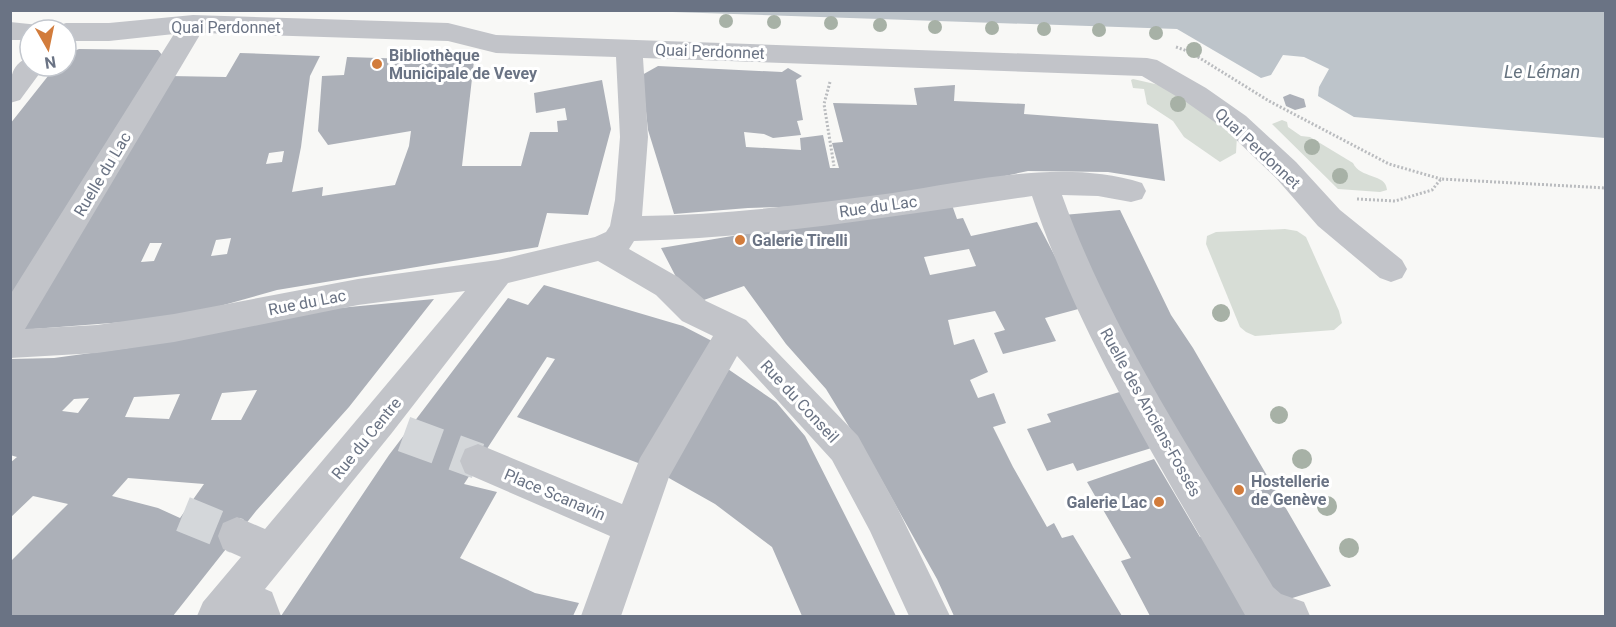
<svg xmlns="http://www.w3.org/2000/svg" width="1616" height="627" viewBox="0 0 1616 627" font-family="Roboto,sans-serif">
<style>
.green{fill:#d7ddd6}
.water{fill:#bdc4ca}
.building{fill:#acb0b8;fill-rule:evenodd}
.lines{fill:none;stroke-linecap:round;stroke-linejoin:round}
.minor-tunnel{stroke:#d4d7da;stroke-width:36;stroke-dasharray:36 18;stroke-linecap:butt}
.path{stroke:#babcbf;stroke-width:3;stroke-dasharray:2 2;stroke-linecap:butt}
.minor{fill:#c2c4c9;fill-rule:evenodd}
.tree{fill:#a7b1a6}
.poi-dot{fill:#d27c3c;stroke:#fff;stroke-width:2}
.labels{text-anchor:middle;stroke-width:6;stroke-linejoin:round;paint-order:stroke}
.street-label{font-size:16px;fill:#6a7384;stroke:#fff}
.poi-label{font-size:16px;font-weight:bold;fill:#6a7384;stroke:#fff;text-anchor:start}
.water-label{font-size:18px;font-style:italic;fill:#66737f;stroke:#fff}
</style>
<rect width="100%" height="100%" fill="#f8f8f6"/>
<g class="green">
<path d="M1133,79l35,8 69,49 -1,17 -16,9 -36,-25 -11,-16 -26,-17 -3,-15 -11,-1 -2,-8z"/>
<path d="M1282,120l5,2 1,5 13,9 9,1 43,26c7,16 33,10 34,27l-7,2 -42,-3 -66,-65z"/>
<path d="M1285,229l12,2 9,6 33,74 3,12 -8,7 -79,6 -9,-4 -6,-5 -34,-83 1,-8 9,-4z"/>
</g>
<path class="water" d="M642,11h963v127l-251,-21 -36,-21 1,-9 10,-18 -25,-12 -21,-2 -12,20 -10,3 -84,-49z"/>
<g class="building">
<path d="M79,49l79,1 5,6 -153,248v-180l46,-58h10v-12z"/>
<path d="M240,53l80,3 -10,20 -9,71 -9,45 31,-5 -1,9 73,-11 14,-39 2,-15 -83,14 -10,-14 4,-55 22,-1 3,-18 127,4 -12,105h59l9,-34h28l-1,-11 10,-1 -2,-12 -29,5 -2,-20 68,-13 9,49 -23,86 -41,-2 -9,34 -261,43 -100,28 -157,12 150,-254 56,1zM284,151l-2,11 -16,2 3,-11zM231,238l-4,16 -16,2 5,-16zM150,243h12l-8,18 -13,1z"/>
<path d="M658,66l124,6 6,-4 14,8 -6,4 7,40 -6,1 4,14 -28,3 -9,-4 -20,-2 2,15 55,3 -1,-12 23,-3 7,33h9l-7,-25 11,-1 -10,-39 84,2 -3,-17 41,-3 -1,16 71,3 -1,10 134,10 7,57 -57,-9 -80,-1 -47,10 -167,25 -66,2 -74,6 -26,-84 -6,-55z"/>
<path d="M1290,94l14,5 2,8 -11,3 -9,-4 -3,-9z"/>
<path d="M952,205l5,14 6,-1 8,18 66,-14 45,86 -37,10 11,23 -53,13 -9,-21 11,-3 -10,-19 -47,9 6,25 20,-6 14,33 -18,8 8,18 16,-5 12,30 -13,4 20,40 34,60 7,-4 8,15 11,-3 49,81h-168l-17,-37 -56,-100 -55,-90 -40,-45 -42,-58 -43,15 -25,-24 -15,-29 89,-15zM969,249l7,17 -46,9 -6,-18z"/>
<path d="M1120,210l51,105 22,33 138,238 -58,18 -146,-243 -64,-146z"/>
<path d="M544,285l139,41 29,15 -66,125 -129,-49 38,-58 -8,-2 -83,127 33,8 -37,66 75,35 44,10 -6,13h-292l108,-161 119,-157 20,7z"/>
<path d="M434,299l-85,108 -93,104 -83,105h-163v-54l58,-58 -35,-8 -23,22v-55l7,-6 -7,-2v-96l44,-1 74,-10 211,-40zM257,390l-16,30h-30l11,-27zM180,394l-11,25 -44,-2 9,-20zM89,398l-11,15 -16,-2 12,-12zM128,478l76,6 -24,34 -22,-10 -46,-12z"/>
<path d="M725,367l51,35 29,34 91,180h-94l-30,-69 -57,-43 -55,-31z"/>
<path d="M1126,390l32,56 -81,25 -4,-8 -26,8 -20,-42 24,-7 -4,-8z"/>
<path d="M1154,459l46,78 7,-2 52,79 -6,2h-103l-29,-55 10,-3 -44,-76z"/>
</g>
<g class="lines">
<g class="minor-tunnel">
<path d="M404,434l74,27"/>
<path d="M183,514l54,22"/>
</g>
<g class="path">
<path d="M1176,47l14,5 79,49 120,63 52,15"/>
<path d="M830,82l-6,22 10,62"/>
<path d="M1357,199l38,2 37,-11 9,-11 165,9"/>
</g>
<g class="minor">
<path d="M193,15l255,8 48,12 651,23 10,2 49,28 40,28 50,46 44,48 62,50 5,9 -5,9 -11,4 -11,-4 -62,-52 -42,-48 -50,-48 -40,-28 -44,-26 -499,-18 5,79 -6,79c84,-1 168,-12 251,-23 80,-12 169,-35 249,-10l4,8 -4,8 -11,3 -33,-6 -36,-1c50,140 136,265 211,392l8,7 23,8 6,14 -65,-1c-76,-136 -163,-270 -213,-419 -132,19 -265,42 -398,45l-5,8 49,28 28,24 40,19 112,116 38,69 54,111h-41l-39,-85 -38,-71 -95,-104 -68,121 -48,139h-40l29,-80 -145,-63 -5,-12 5,-12 13,-5 144,60 18,-46 73,-122 -31,-15 -26,-26 -58,-34 -90,22 -117,151 -126,155 7,3 9,24h-84l6,-14 38,-45 -18,-8 -5,-13 5,-13 14,-6 28,12 200,-238 -107,14 -184,37 -77,11 -87,5v-63l164,-261 -65,7h-43v-11h-12l3,-4 9,-3h43zM201,33l247,8 48,12 120,4 4,80 -5,63 -5,26 -4,6 -11,5 -97,23 -140,19 -184,35 -77,11 -72,4z"/>
<path d="M10,22l29,3 3,5h-12v10h-20z"/>
<path d="M30,57v9h15l-25,34 -10,3c0,-19 -2,-39 20,-46z"/>
</g>
</g>
<g class="tree">
<circle cx="726" cy="21" r="7"/>
<circle cx="774" cy="22" r="7"/>
<circle cx="831" cy="23" r="7"/>
<circle cx="880" cy="25" r="7"/>
<circle cx="935" cy="27" r="7"/>
<circle cx="992" cy="28" r="7"/>
<circle cx="1044" cy="29" r="7"/>
<circle cx="1099" cy="30" r="7"/>
<circle cx="1156" cy="33" r="7"/>
<circle cx="1194" cy="50" r="8"/>
<circle cx="1178" cy="104" r="8"/>
<circle cx="1312" cy="147" r="8"/>
<circle cx="1340" cy="176" r="8"/>
<circle cx="1221" cy="313" r="9"/>
<circle cx="1279" cy="415" r="9"/>
<circle cx="1302" cy="459" r="10"/>
<circle cx="1327" cy="506" r="10"/>
<circle cx="1349" cy="548" r="10"/>
</g>
<g class="poi-dot">
<circle cx="377" cy="64" r="6"/>
<circle cx="740" cy="240" r="6"/>
<circle cx="1239" cy="490" r="6"/>
<circle cx="1159" cy="502" r="6"/>
</g>
<g class="labels">
<g class="street-label">
<text x="226" y="33">Quai Perdonnet</text>
<text transform="translate(710 51) rotate(2)" y="6">Quai Perdonnet</text>
<text transform="translate(1258 148) rotate(43)" y="6">Quai Perdonnet</text>
<text transform="translate(102 174) rotate(-59)" y="6">Ruelle du Lac</text>
<text transform="translate(878 206) rotate(-8)" y="6">Rue du Lac</text>
<text transform="translate(307 302) rotate(-11)" y="6">Rue du Lac</text>
<text transform="translate(800 401) rotate(47)" y="6">Rue du Conseil</text>
<text transform="translate(1151 412) rotate(61)" y="6">Ruelle des Anciens-Fossés</text>
<text transform="translate(366 438) rotate(-51)" y="6">Rue du Centre</text>
<text transform="translate(555 494) rotate(23)" y="6">Place Scanavin</text>
</g>
<g class="poi-label">
<text x="389" y="61">Bibliothèque<tspan x="389" dy="18">Municipale de Vevey</tspan></text>
<text x="752" y="246">Galerie Tirelli</text>
<text x="1251" y="487">Hostellerie<tspan x="1251" dy="18">de Genève</tspan></text>
<text x="1147" y="508" text-anchor="end">Galerie Lac</text>
</g>
<g class="water-label">
<text x="1542" y="78">Le Léman</text>
</g>
</g>
<rect width="1616" height="627" fill="none" stroke="#6a7384" stroke-width="24"/>
<g transform="translate(48 48) rotate(171)"><circle r="28" fill="#ffffff" stroke="#c3c7ce" stroke-width="1.5"/>
<path d="M0-4.5L10 22L0 15L-10 22Z" fill="#d27c3c"/>
<text y="-9" font-size="16" font-weight="bold" text-anchor="middle" fill="#6a7384">N</text>
</g>
</svg>
